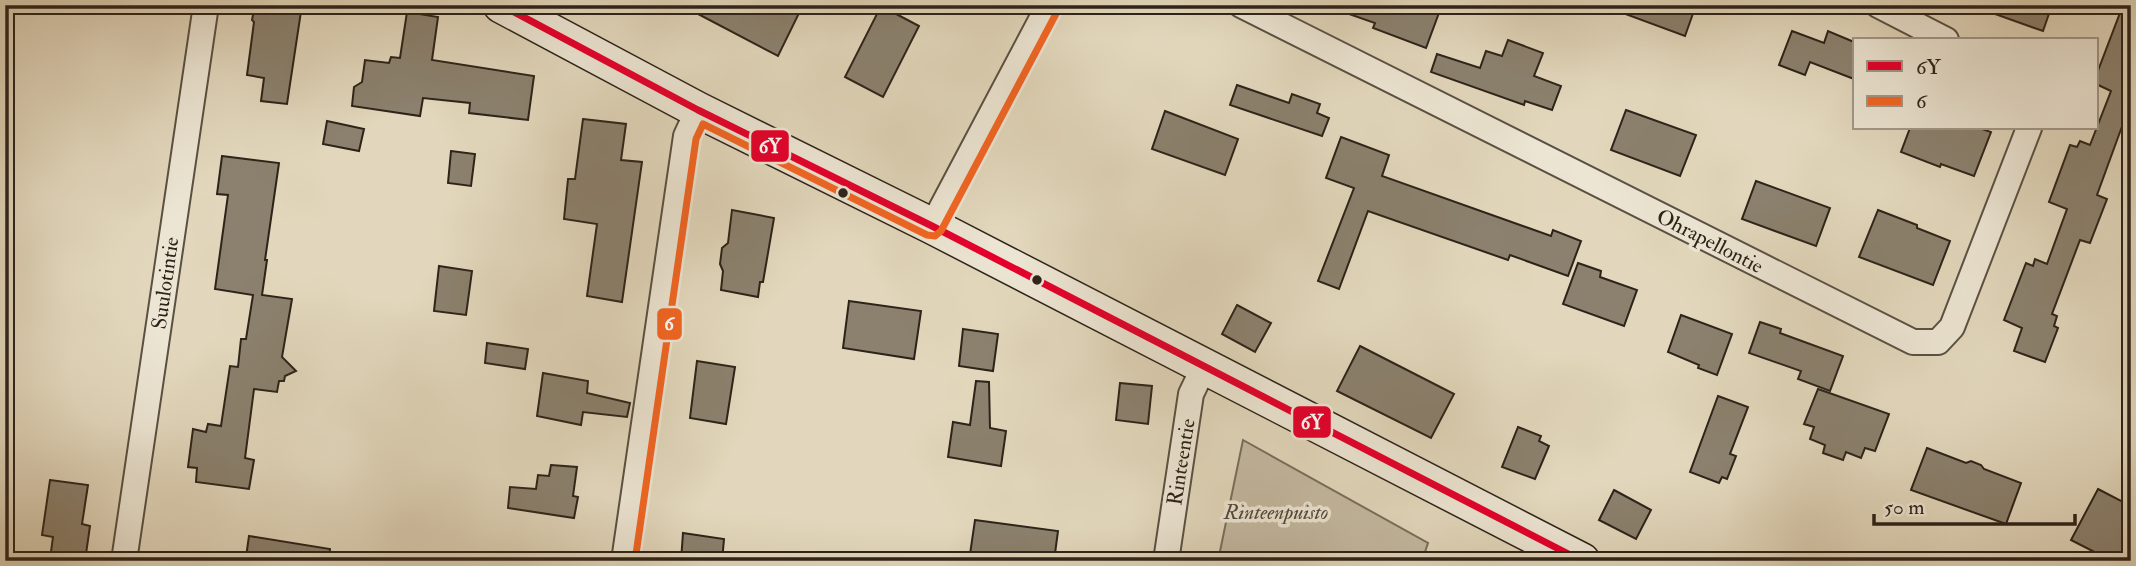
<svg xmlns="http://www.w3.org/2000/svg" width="2136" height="566" viewBox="0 0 2136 566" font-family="'IM FELL Double Pica',serif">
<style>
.green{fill:#c3b8a0;stroke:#786e5c;stroke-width:2}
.building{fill:#8b816e;stroke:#2d2319;stroke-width:2}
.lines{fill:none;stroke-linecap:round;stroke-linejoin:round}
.minor-casing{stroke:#5a5042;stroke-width:28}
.secondary-casing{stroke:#2d2319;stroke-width:38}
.minor{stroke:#ece5d3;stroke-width:24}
.secondary{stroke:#ece5d3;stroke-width:35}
.bus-1-casing{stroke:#ece5d3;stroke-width:12}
.bus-2-casing{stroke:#ece5d3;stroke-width:12}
.bus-1{stroke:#e4002b;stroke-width:7}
.bus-2{stroke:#f26522;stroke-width:7}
.bus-dot{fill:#2d2319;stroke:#ece5d3;stroke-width:2.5}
.labels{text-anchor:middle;stroke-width:7;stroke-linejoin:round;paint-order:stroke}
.street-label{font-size:21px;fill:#2d2319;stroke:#ece5d3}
.park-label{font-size:21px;font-style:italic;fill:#52483b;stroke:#ece5d3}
.line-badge{stroke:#ece5d3;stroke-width:2.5}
.badge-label{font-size:19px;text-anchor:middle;font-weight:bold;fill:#fff}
</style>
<rect width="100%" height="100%" fill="#e2d7bc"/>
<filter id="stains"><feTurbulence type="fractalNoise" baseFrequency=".00286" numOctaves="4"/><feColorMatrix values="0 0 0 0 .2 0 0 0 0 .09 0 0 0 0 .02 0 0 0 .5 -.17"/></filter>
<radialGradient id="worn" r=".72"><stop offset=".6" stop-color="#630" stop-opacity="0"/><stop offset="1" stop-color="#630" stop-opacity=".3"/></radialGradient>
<path class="green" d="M1243,440l185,103 -6,18h-204z"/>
<g class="building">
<path d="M260,5h42l-15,99 -26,-3 3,-23 -17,-3 7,-53 -2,-2 2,-10z"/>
<path d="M681,5h122l-25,51z"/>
<path d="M1336,5h92l12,5 -14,38 -53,-20 2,-5 -40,-14z"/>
<path d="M1610,5h86l-11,31 -76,-28z"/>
<path d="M1979,5h73l-9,26 -65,-23z"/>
<path d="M2123,5h8v119l-7,-3 -27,74 10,4 -17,44 -10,-3 -28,74 5,2 -3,10 4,2 -13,34 -31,-11 8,-23 -18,-8 22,-57 7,3 2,-7 12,5 20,-55 -18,-7 21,-57 7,2 3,-6 10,4 21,-54 -15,-7v-8z"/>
<path d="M881,6l38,20 -36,71 -38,-20z"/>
<path d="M407,12l31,5 -6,43 102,16 -6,44 -59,-7 1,-10 -47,-5 -3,18 -68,-10 2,-19 8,-5 3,-22 24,3 2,-6 9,1z"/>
<path d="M1792,31l32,12 4,-12 26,11v37l-44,-17 -5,13 -26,-10z"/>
<path d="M1508,40l35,13 -9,23 27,10 -9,24 -27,-9 -1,4 -93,-33 6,-18 43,14 6,-17 16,5z"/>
<path d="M1237,85l52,18 3,-9 28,10 -3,9 12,5 -7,18 -92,-31z"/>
<path d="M1626,110l70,25 -16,41 -69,-26z"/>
<path d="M1165,111l73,28 -13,36 -73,-26z"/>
<path d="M583,119l43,5 -5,36 21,2 -20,140 -35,-6 10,-72 -33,-5 4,-40h7z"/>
<path d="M327,121l37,8 -5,22 -36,-7z"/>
<path d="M1910,128h69l12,4 -17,44 -33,-12 -1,3 -39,-15z"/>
<path d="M1341,137l48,18 -7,21 169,60 2,-6 28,11 -13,35 -58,-21 -2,5 -140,-49 -29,78 -21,-8 36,-93 -28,-10z"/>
<path d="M451,151l24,3 -4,32 -23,-3z"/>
<path d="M222,156l57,7 -14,97h2l-5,35 30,4 -10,58 14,14 -11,5 -1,5h-5l-2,11 -23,-3 -9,69 9,2 -5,29 -53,-7 1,-14 -9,-1 5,-38 13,3 2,-8 13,2 9,-60 8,1 3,-28h5l7,-44 -38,-6 13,-94 -11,-1z"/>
<path d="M1756,181l74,27 -14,38 -74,-27z"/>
<path d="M732,210l42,8 -11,64h-3l-2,15 -37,-7 2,-19 -3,-7 2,-16 6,-5z"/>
<path d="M1878,210l39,15v3l33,13 -17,44 -74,-28z"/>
<path d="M1578,263l23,8 -1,6 37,13 -13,36 -61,-22z"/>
<path d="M439,266l33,5 -6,44 -32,-4z"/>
<path d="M849,301l72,10 -7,48 -71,-11z"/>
<path d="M1237,305l34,18 -16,29 -33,-18z"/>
<path d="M1681,315l51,19 -15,41 -19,-7 1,-3 -31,-13z"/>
<path d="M1760,322l21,7 -1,4 63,23 -13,35 -32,-12 3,-8 -52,-18z"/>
<path d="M963,329l35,5 -5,37 -34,-5z"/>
<path d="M487,343l41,6 -3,20 -40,-6z"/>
<path d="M1360,346l94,48 -23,44 -94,-47z"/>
<path d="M697,361l38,6 -9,57 -36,-6z"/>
<path d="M543,373l45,8 -1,12 43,10 -3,14 -44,-5 -2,13 -44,-9z"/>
<path d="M976,381l13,1 1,46 16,3 -5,35 -53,-9 5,-35 17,3z"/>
<path d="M1120,383l32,3 -4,38 -32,-4z"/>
<path d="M1818,389l71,25 -14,37 -10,-3 -4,10 -15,-6 -3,8 -20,-7 2,-8 -15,-6 4,-12 -10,-3z"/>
<path d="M1718,396l30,11 -18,47 6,2 -9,23 -5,-2 -3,6 -29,-11z"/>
<path d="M1518,427l23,9 -2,5 10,5 -14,33 -33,-12z"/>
<path d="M1927,448l39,15 5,-2 10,4 3,4 37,14 -15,41 -95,-34z"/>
<path d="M551,465l26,2 -4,29 5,1 -4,21 -66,-10 2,-21 26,2 2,-14 11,1z"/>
<path d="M50,480l38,5 -6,39 8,2 -5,35 -35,-2 3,-22 -11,-2z"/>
<path d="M2098,489l33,17v55h-19l-41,-21z"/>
<path d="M1614,490l37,20 -15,29 -37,-19z"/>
<path d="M975,520l83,11 -4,30h-85z"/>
<path d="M683,533l41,6 -2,22h-41z"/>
<path d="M249,536l81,13 -1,12h-59l-24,-4z"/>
</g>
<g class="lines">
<g class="minor-casing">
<g id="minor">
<path d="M1241,5l672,337h25l14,-15 77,-199"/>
<path d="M1878,5l68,35"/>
<path d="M932,226l117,-221"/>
<path d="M124,561l82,-556"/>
<path d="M624,561l62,-425 12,-26"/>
<path d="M1166,561l25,-167 13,-27"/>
</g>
</g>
<g class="secondary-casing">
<path id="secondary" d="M501,5l197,105 234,116 650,335"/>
</g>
<use href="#minor" class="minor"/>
<use href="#secondary" class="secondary"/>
<g class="bus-1-casing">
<path id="bus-1" d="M501,5l197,105 234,116 650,335"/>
</g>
<g class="bus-2-casing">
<path id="bus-2" d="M635,561l61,-422 7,-15 224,111 8,1 6,-5 117,-221"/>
</g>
<use href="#bus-1" class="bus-1"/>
<use href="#bus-2" class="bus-2"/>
</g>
<g class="bus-dot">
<circle cx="843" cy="193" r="6"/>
<circle cx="1037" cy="280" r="6"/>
</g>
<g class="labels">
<g class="street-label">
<text transform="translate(1710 241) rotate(27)" y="7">Ohrapellontie</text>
<text transform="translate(165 283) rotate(-82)" y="7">Suulotintie</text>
<text transform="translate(1181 462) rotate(-81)" y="7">Rinteentie</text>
</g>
<g class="park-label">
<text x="1276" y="519">Rinteenpuisto</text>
</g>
</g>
<g class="line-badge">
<rect x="750" y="129" width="40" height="34" rx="7" fill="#e4002b"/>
<rect x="656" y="307" width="27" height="34" rx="7" fill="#f26522"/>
<rect x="1292" y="405" width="40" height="34" rx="7" fill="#e4002b"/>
</g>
<g class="badge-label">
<text x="770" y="153">6Y</text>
<text x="669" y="330">6</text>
<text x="1312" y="429">6Y</text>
</g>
<rect width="2136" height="566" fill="none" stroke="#e2d7bc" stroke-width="28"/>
<rect x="7" y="7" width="2122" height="552" fill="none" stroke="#2d2319" stroke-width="3.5"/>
<rect x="14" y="14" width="2108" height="538" fill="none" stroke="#2d2319" stroke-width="2"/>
<rect x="1853" y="38" width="245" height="91" fill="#ece5d3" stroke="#a09789" stroke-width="2"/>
<rect x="1867" y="61" width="35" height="10" fill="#e4002b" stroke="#a09789" stroke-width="2"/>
<text x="1916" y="74" font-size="21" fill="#2d2319">6Y</text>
<rect x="1867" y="96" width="35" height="10" fill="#f26522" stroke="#a09789" stroke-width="2"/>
<text x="1916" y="108" font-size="21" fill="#2d2319">6</text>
<path d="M1874 514v10h201v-10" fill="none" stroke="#2d2319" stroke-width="3.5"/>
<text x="1884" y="514" font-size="21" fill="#2d2319" stroke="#ece5d3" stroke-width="5" paint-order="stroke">50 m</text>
<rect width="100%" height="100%" filter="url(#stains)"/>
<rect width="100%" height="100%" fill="url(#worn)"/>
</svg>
